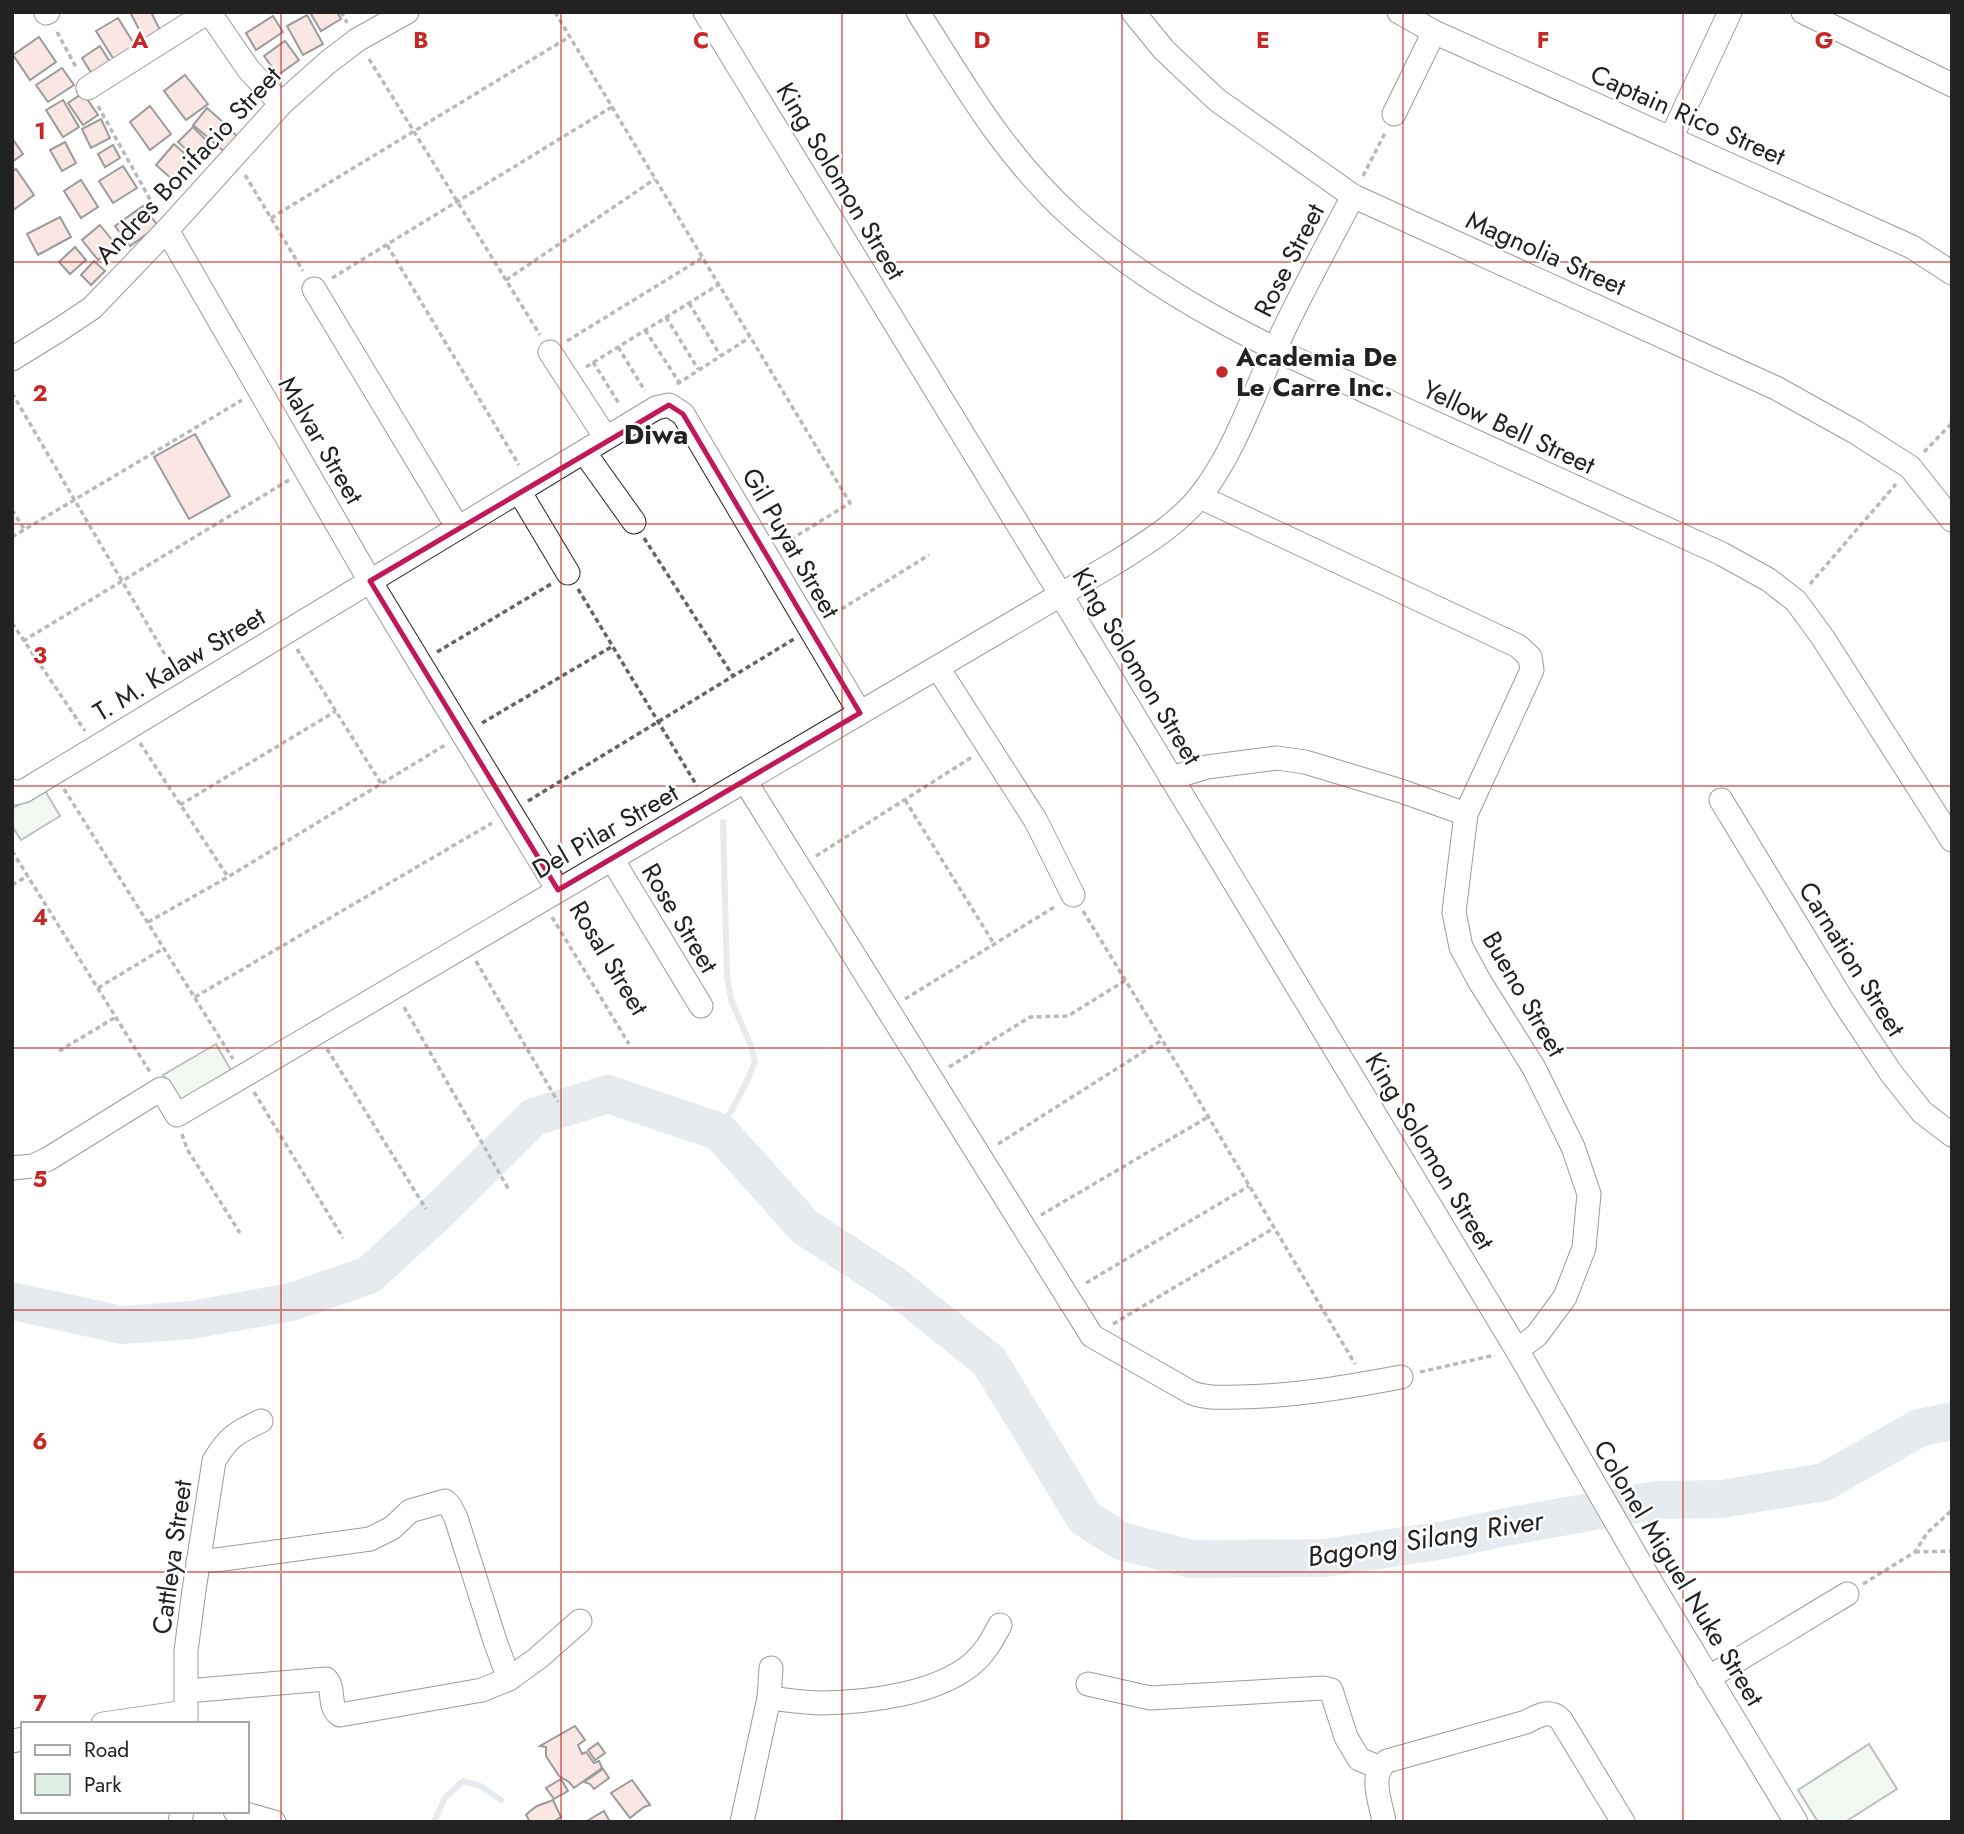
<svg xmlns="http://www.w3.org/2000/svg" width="1964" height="1834" viewBox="0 0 1964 1834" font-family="Jost,sans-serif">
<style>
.green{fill:#e0efe3;stroke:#6f6f6f;stroke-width:2}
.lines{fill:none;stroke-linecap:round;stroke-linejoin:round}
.stream{stroke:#c7d3dd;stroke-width:6}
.river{stroke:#c7d3dd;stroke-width:38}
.building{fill:#f3c9c0;stroke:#222;stroke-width:2}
.minor-casing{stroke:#222;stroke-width:25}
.path{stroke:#646464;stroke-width:3.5;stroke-dasharray:5 3.5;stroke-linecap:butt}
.minor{stroke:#fff;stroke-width:23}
.marked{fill:none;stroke:#c2185b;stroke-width:5;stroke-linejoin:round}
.grid{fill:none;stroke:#c62828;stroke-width:2;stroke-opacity:0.55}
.poi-dot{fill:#c62828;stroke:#fff;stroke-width:2.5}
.labels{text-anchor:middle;stroke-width:5;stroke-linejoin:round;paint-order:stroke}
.street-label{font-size:26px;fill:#222;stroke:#fff}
.poi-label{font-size:26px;font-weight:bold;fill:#222;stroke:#fff;text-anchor:start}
.neighbourhood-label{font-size:28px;font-weight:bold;fill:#222;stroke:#fff}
.water-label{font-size:28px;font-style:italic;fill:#222;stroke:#fff}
.grid-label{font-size:23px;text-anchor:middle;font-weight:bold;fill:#c62828;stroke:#fff;stroke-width:5;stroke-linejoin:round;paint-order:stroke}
</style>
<rect width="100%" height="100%" fill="#fff"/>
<g class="green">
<path d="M44,789l16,27 -39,24 -9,-14v-17z"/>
<path d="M216,1044l17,30 -52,31 -18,-30z"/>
<path d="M1869,1744l28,45 -52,33h-27l-20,-32z"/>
</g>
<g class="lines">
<g class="stream">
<path d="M720,1132l25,-47 10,-23 -4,-16 -20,-46 -4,-24 -4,-154"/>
<path d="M434,1822l11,-24 18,-17 17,5 21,14"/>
</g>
<path class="river" d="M12,1301l110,24 69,-5 100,-18 78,-27 72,-66 93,-92 74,-23 112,38 85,95 89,58 95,76 96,157 36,23 70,18 134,-1 119,-18 67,-14 146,-26 65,-1 102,-17 95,-54 33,-7"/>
</g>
<g class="building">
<path d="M135,12h16l11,22 -16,9 -15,-29z"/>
<path d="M314,12h23l4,7 -20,12 -10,-17z"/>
<path d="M307,15l16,29 -20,11 -16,-29z"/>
<path d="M273,16l10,16 -27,18 -10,-17z"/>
<path d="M118,18l18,29 -22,13 -18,-29z"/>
<path d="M39,37l17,25 -26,18 -17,-25z"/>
<path d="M285,41l14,19 -21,15 -14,-19z"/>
<path d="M100,46l13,21 -18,12 -13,-21z"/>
<path d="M62,68l12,17 -26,17 -12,-17z"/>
<path d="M185,75l23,29 -22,16 -22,-29z"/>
<path d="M83,93l15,22 -15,10 -15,-22z"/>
<path d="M63,100l16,27 -16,10 -17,-27z"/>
<path d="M150,106l21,28 -21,16 -20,-28z"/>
<path d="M207,108l17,15 -14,16 -17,-14z"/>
<path d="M101,119l9,19 -19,10 -9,-19z"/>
<path d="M226,126l13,12 -13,15 -13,-11z"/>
<path d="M193,127l15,15 -14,15 -16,-15z"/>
<path d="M12,138l11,16 -11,8z"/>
<path d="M65,142l11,21 -14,8 -12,-21z"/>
<path d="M174,144l19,17 -19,20 -18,-16z"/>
<path d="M113,145l7,13 -15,9 -7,-13z"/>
<path d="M123,166l14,22 -24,15 -14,-22z"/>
<path d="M16,169l18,26 -22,16v-39z"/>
<path d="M81,180l17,27 -17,11 -17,-27z"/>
<path d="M143,206l15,20 -28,20 -15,-20z"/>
<path d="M60,217l11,20 -33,18 -11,-21z"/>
<path d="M100,225l16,20 -18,15 -16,-20z"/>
<path d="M75,247l11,13 -16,14 -11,-12z"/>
<path d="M94,261l11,10 -14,14 -10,-10z"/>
<path d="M195,434l35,62 -41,23 -35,-62z"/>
<path d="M575,1726l10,14 -7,5 4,9 4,-2 8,11 5,-2 3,7 -28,20 -5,-6 -10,-6 -13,-20v-9l-6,-1z"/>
<path d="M598,1743l7,10 -10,7 -7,-10z"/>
<path d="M603,1769l6,9 -15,11 -4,-5 -6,-2z"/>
<path d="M561,1779l7,12 -14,8 -8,-11z"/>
<path d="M632,1780l18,25 -6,2 -14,11 -19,-25z"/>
<path d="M553,1800l8,17 -8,5h-23l-4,-7 3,-3 8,-6z"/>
<path d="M604,1811l6,11h-23v-1z"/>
</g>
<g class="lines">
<g class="minor-casing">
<g id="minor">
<path d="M209,12l40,58 32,34"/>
<path d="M705,12l356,583 456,755 135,234 144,238"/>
<path d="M918,12c47,75 89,147 156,207 91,83 204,132 315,183 110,51 221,102 333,152l47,26 27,21 27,37 129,202"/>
<path d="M1133,12l31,38 53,50 136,96 423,192 79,44 55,35 42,53"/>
<path d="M1399,12l35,20 478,215 40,26"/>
<path d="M1803,12l149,73"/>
<path d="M46,13l2,-1"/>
<path d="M88,88l120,-76"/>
<path d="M1394,114l40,-82"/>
<path d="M1671,138l59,-126"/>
<path d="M167,230l203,351 188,309"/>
<path d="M314,289l144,239"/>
<path d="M550,352l56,86"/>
<path d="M12,359l47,-29 33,-22 75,-78 114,-126 46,-41 30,-23 50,-28"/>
<path d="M584,452l50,70"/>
<path d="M519,491l49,82"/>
<path d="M1200,497l318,149 12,11 2,13 -66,144 -12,98 7,35 19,35 54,86 39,79 16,47 -5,54 -19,49 -28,38 -20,15"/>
<path d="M938,668l98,153 37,74"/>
<path d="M1171,778l36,-11 70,-9 28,4 96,29 65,23"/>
<path d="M745,781l347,555 100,57c16,6 32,4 48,4 55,-1 108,-10 161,-20"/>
<path d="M12,791l3,2 9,-2 632,-383 13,-3 14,9 177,299"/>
<path d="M1721,800l122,201 48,72 31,39 30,23"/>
<path d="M612,859l89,147"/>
<path d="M12,1168l21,-2 15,-7 113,-70 16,26 941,-554c30,-19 61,-38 83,-66 32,-41 50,-95 72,-142 24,-53 53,-105 80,-157"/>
<path d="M198,1561l18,-1 154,-21 22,-11 18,-17 35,-10 5,5 6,12 39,123 14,38"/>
<path d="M1708,1678l139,-84"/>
<path d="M1088,1684l62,14 174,-10 7,2 15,47 13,22 21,9"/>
<path d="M187,1691l139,-12c10,11 1,28 14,36l142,-25 27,-11 29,-21 42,-37"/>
<path d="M769,1698c18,2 36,5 54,5 46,-1 113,-9 149,-39 13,-11 20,-24 28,-39"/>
<path d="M103,1724l83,-12"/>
<path d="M186,1724v-73l8,-61 20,-129c14,-24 23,-29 47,-40"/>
<path d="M12,1741l11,-2"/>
<path d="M235,1811l39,11"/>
<path d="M180,1822l2,-11"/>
<path d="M742,1822l27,-124 2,-30"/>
<path d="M1384,1822c-3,-20 -16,-47 3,-61l139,-39c12,-6 24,-14 35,-2l62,102"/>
</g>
</g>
<g class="path">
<path d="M341,12l6,11"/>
<path d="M555,12l295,491 -65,40"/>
<path d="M57,32l20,37"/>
<path d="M369,59l171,276"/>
<path d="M98,106l59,106"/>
<path d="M245,175l58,96"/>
<path d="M1363,176l22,-43"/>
<path d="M271,218l298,-181"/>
<path d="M387,245l132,220"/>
<path d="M332,278l280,-171"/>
<path d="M506,280l149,-101"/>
<path d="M689,303l31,52"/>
<path d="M666,317l32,52"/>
<path d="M645,330l34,52"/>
<path d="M567,341l135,-83"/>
<path d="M618,347l27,44"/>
<path d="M593,362l27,43"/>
<path d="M586,367l132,-82"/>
<path d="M677,384l72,-46"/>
<path d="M12,393l165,282"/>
<path d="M1924,452l28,-29"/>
<path d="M12,510l12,19"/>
<path d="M12,537l230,-137"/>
<path d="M644,538l89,138"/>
<path d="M1810,584l86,-100"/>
<path d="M578,589l119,197"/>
<path d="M827,618l102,-63"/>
<path d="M12,623l73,108"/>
<path d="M23,641l266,-161"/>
<path d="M297,649l85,136"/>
<path d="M437,652l114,-68"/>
<path d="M482,723l131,-77"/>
<path d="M140,743l88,134"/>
<path d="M64,789l169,270"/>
<path d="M905,800l89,144"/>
<path d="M528,801l266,-162"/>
<path d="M180,805l156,-94"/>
<path d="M12,851l138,221"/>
<path d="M816,856l156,-99"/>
<path d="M12,885l16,-9"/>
<path d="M1083,911l103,168 169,285"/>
<path d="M552,917l77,127"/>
<path d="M148,922l80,-45 217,-132"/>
<path d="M476,961l82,141"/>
<path d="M98,988l66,-40"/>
<path d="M195,997l297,-174"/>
<path d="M905,999l151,-93"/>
<path d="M404,1007l105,183"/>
<path d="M327,1049l99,160"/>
<path d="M59,1051l57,-34"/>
<path d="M949,1067l81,-50 38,-1 58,-36"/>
<path d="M254,1092l89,146"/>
<path d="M182,1134l5,15 53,84"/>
<path d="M998,1144l164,-104"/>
<path d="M1041,1215l167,-98"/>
<path d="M1086,1283l163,-97"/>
<path d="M1113,1324l161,-96"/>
<path d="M1420,1372l75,-17"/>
<path d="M1915,1552l37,-1"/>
<path d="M1863,1584l52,-32 12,-19 25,-23"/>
</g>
<use href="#minor" class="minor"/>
</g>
<path d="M0 0H1964V1834H0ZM669,405l14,9 177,299 -302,177 -188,-309z" fill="#fff" fill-opacity=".55" fill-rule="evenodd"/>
<path class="marked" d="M669,405l14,9 177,299 -302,177 -188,-309z"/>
<path class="grid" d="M281,12v1810M561,12v1810M842,12v1810M1122,12v1810M1403,12v1810M1683,12v1810M12,262h1940M12,524h1940M12,786h1940M12,1048h1940M12,1310h1940M12,1572h1940"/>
<circle class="poi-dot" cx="1222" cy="372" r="7"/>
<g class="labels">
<g class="street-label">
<text transform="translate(1688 115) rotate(24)" y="9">Captain Rico Street</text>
<text transform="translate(188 165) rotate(-47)" y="9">Andres Bonifacio Street</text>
<text transform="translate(841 181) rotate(59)" y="9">King Solomon Street</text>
<text transform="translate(1546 253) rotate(24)" y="9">Magnolia Street</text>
<text transform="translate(1289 260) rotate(-63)" y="9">Rose Street</text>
<text transform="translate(1509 427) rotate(25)" y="9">Yellow Bell Street</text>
<text transform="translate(321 440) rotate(60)" y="9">Malvar Street</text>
<text transform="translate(791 543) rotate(60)" y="9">Gil Puyat Street</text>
<text transform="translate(179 664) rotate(-31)" y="9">T. M. Kalaw Street</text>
<text transform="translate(1137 666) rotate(59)" y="9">King Solomon Street</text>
<text transform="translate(605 831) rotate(-30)" y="9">Del Pilar Street</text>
<text transform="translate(680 918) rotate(59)" y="9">Rose Street</text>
<text transform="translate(609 958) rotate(59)" y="9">Rosal Street</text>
<text transform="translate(1852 959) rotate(58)" y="9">Carnation Street</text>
<text transform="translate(1524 994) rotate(60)" y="9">Bueno Street</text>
<text transform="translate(1430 1151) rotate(59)" y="9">King Solomon Street</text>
<text transform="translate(172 1557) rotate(-82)" y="9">Cattleya Street</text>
<text transform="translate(1679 1573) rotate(59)" y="9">Colonel Miguel Nuke Street</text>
</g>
<g class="poi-label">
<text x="1236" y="366">Academia De<tspan x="1236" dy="30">Le Carre Inc.</tspan></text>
</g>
<g class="neighbourhood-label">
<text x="656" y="444">Diwa</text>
</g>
<g class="water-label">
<text transform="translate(1425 1538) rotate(-9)" y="10">Bagong Silang River</text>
</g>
</g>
<g class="grid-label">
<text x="140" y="48">A</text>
<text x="421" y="48">B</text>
<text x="701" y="48">C</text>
<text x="982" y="48">D</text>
<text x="1263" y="48">E</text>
<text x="1543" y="48">F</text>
<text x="1824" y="48">G</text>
<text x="40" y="139">1</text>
<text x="40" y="401">2</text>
<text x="40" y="663">3</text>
<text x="40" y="925">4</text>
<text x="40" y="1187">5</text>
<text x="40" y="1449">6</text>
<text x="40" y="1711">7</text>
</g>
<rect width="1964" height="1834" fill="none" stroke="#222222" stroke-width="28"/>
<rect x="21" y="1722" width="228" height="91" fill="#ffffff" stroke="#a7a7a7" stroke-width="2"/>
<rect x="35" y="1745" width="35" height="10" fill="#ffffff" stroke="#a7a7a7" stroke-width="2"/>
<text x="84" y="1757" font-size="21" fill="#222222">Road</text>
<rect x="35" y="1774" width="35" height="21" fill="#e0efe3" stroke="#a7a7a7" stroke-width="2"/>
<text x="84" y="1792" font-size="21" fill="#222222">Park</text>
</svg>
